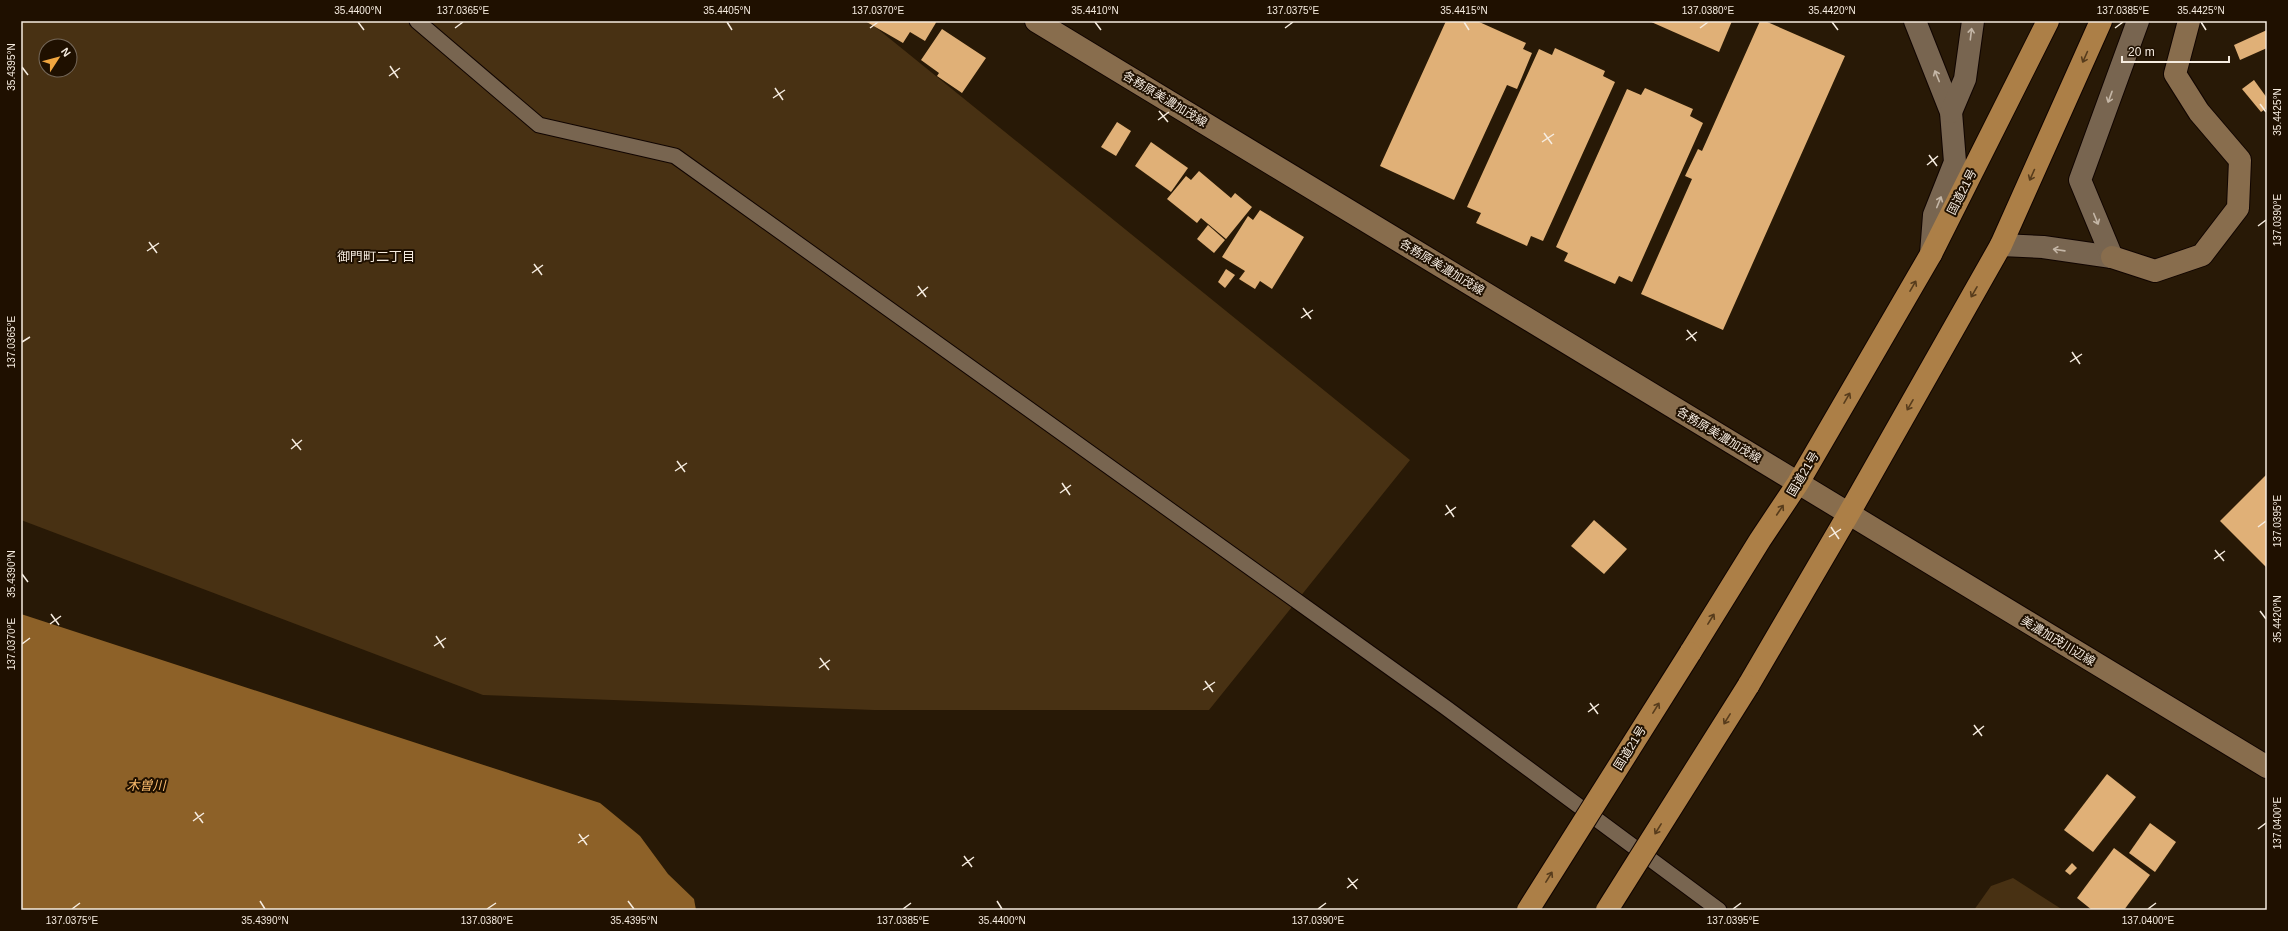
<svg xmlns="http://www.w3.org/2000/svg" width="2288" height="931" viewBox="0 0 2288 931" font-family="Arial,'Noto Sans JP',sans-serif">
<style>
.green{fill:#483113;fill-rule:evenodd}
.water{fill:#8d6128}
.building{fill:#e0b077}
.lines{fill:none;stroke-linecap:round;stroke-linejoin:round}
.lane-casing{stroke:#100400;stroke-width:17}
.street-casing{stroke:#100400;stroke-width:24}
.secondary-casing{stroke:#100400;stroke-width:24}
.highway-casing{stroke:#100400;stroke-width:24}
.lane{stroke:#786550;stroke-width:15}
.street{stroke:#786550;stroke-width:22}
.secondary{stroke:#886d4d;stroke-width:22}
.highway{stroke:#ac7f47;stroke-width:22}
.highway-bridge-casing{stroke:#100400;stroke-width:24;stroke-linecap:butt}
.highway-bridge{stroke:#ac7f47;stroke-width:22}
.oneway{stroke:#c4b6a6}
.oneway2{stroke:#573c1c}
.ticks{fill:none;stroke:#f6ece0;stroke-width:1.5}
.labels{text-anchor:middle;stroke-width:4;stroke-linejoin:round;paint-order:stroke}
.street-label{font-size:12px;fill:#f6ece0;stroke:#1f1000}
.neighbourhood-label{font-size:13px;fill:#f6ece0;stroke:#1f1000}
.water-label{font-size:13px;font-style:italic;fill:#fcbc6c;stroke:#1f1000}
.neatline{fill:none;stroke:#f6ece0;stroke-width:1.5}
.ticks-label{font-size:10px;text-anchor:middle;fill:#f6ece0}
</style>
<rect width="100%" height="100%" fill="#281906"/>
<g class="green">
<path d="M21,21h847l542,439 -201,250h-335l-391,-15 -462,-175zM46,46h24v24h-24z"/>
<path d="M2013,878l50,32h-89l17,-24z"/>
</g>
<path class="water" d="M21,614l579,189 40,33 28,38 26,25 2,11h-675z"/>
<g class="building">
<path d="M865,21h72l-12,20 -15,-9 -7,11z"/>
<path d="M1446,21h31l49,22 -3,6 9,4 -15,36 -10,-4 -53,115 -74,-34z"/>
<path d="M1649,21h83l-13,31z"/>
<path d="M1760,21h5l80,35 -122,274 -82,-36 51,-115 -7,-3 13,-27 4,2z"/>
<path d="M942,29l44,29 -24,35 -25,-17 2,-3 -18,-13z"/>
<path d="M2267,30v18l-27,12 -6,-15z"/>
<path d="M1555,48l50,23 -2,5 12,6 -72,159 -12,-5 -4,10 -51,-23 5,-10 -14,-6 72,-158 13,6z"/>
<path d="M2254,80l13,18v10l-6,4 -19,-23z"/>
<path d="M1645,88l48,21 -3,7 13,7 -71,159 -13,-6 -4,8 -51,-23 4,-8 -12,-6 71,-158 14,6z"/>
<path d="M1117,122l14,9 -15,25 -15,-9z"/>
<path d="M1151,142l37,26 -17,24 -36,-26z"/>
<path d="M1199,171l32,27 4,-5 17,14 -26,32 -25,-21 -4,5 -30,-24 19,-23 5,4z"/>
<path d="M1260,210l44,27 -32,52 -12,-8 -5,8 -16,-10 6,-8 -23,-14 26,-41 5,4z"/>
<path d="M1208,225l17,15 -11,13 -17,-14z"/>
<path d="M1226,269l9,6 -10,13 -7,-6z"/>
<path d="M2267,474v94l-47,-47z"/>
<path d="M1594,520l33,29 -23,25 -33,-28z"/>
<path d="M2107,774l29,23 -43,55 -29,-22z"/>
<path d="M2150,823l26,19 -21,30 -26,-19z"/>
<path d="M2114,848l36,27 -26,35h-32l-15,-12z"/>
<path d="M2072,863l5,5 -7,7 -5,-4z"/>
</g>
<g class="lines">
<g class="lane-casing">
<path id="lane" d="M417,21l122,104 136,31 770,551 274,203"/>
</g>
<g class="street-casing">
<g id="street">
<path d="M1915,21l36,91 4,50 -21,53 -3,39"/>
<path d="M1951,112l14,-33 8,-58"/>
<path d="M2001,245l42,2 69,10"/>
<path d="M2112,257l-32,-77 58,-159"/>
</g>
</g>
<g class="secondary-casing">
<g id="secondary">
<path d="M1036,21l1231,746"/>
<path d="M2112,257l43,14 47,-16 36,-47 2,-48 -41,-48 -24,-38 14,-53"/>
</g>
</g>
<g class="highway-casing">
<g id="highway">
<path d="M1690,653l70,-113 38,-57 133,-229 117,-233"/>
<path d="M1748,686l100,-171 153,-270 100,-224"/>
</g>
</g>
<use href="#lane" class="lane"/>
<use href="#street" class="street"/>
<use href="#secondary" class="secondary"/>
<use href="#highway" class="highway"/>
<g class="highway-bridge-casing">
<g id="highway-bridge">
<path d="M1528,910l162,-257"/>
<path d="M1607,910l141,-224"/>
</g>
</g>
<use href="#highway-bridge" class="highway-bridge"/>
</g>
<defs><path id="oneway-shaft" d="M-6 0H5M1.5-3L5.5 0L1.5 3" fill="none" stroke-width="1.6" stroke-linecap="round" stroke-linejoin="round"/></defs>
<g class="oneway">
<use href="#oneway-shaft" transform="translate(1971 34) rotate(-83)"/>
<use href="#oneway-shaft" transform="translate(1937 76) rotate(-112)"/>
<use href="#oneway-shaft" transform="translate(2110 97) rotate(110)"/>
<use href="#oneway-shaft" transform="translate(1939 202) rotate(-68)"/>
<use href="#oneway-shaft" transform="translate(2096 219) rotate(68)"/>
<use href="#oneway-shaft" transform="translate(2059 250) rotate(-172)"/>
</g>
<g class="oneway2">
<use href="#oneway-shaft" transform="translate(2085 57) rotate(114)"/>
<use href="#oneway-shaft" transform="translate(2032 175) rotate(114)"/>
<use href="#oneway-shaft" transform="translate(1913 286) rotate(-60)"/>
<use href="#oneway-shaft" transform="translate(1974 292) rotate(120)"/>
<use href="#oneway-shaft" transform="translate(1847 398) rotate(-60)"/>
<use href="#oneway-shaft" transform="translate(1910 405) rotate(120)"/>
<use href="#oneway-shaft" transform="translate(1780 510) rotate(-56)"/>
<use href="#oneway-shaft" transform="translate(1711 619) rotate(-58)"/>
<use href="#oneway-shaft" transform="translate(1656 708) rotate(-58)"/>
<use href="#oneway-shaft" transform="translate(1727 719) rotate(122)"/>
<use href="#oneway-shaft" transform="translate(1658 829) rotate(122)"/>
<use href="#oneway-shaft" transform="translate(1549 877) rotate(-58)"/>
</g>
<path class="ticks" d="M358,22l6,8M727,22l5,8M1095,22l6,8M1464,22l5,8M1832,22l6,8M2201,22l5,8M455,28l8,-6M870,28l8,-6M1285,28l8,-6M1700,28l8,-6M2115,28l8,-6M390,66l8,12M22,67l6,8M389,76l11,-8M775,88l8,12M773,98l12,-8M2260,104l6,8M1159,111l9,11M1158,120l11,-8M1544,133l8,11M1542,142l12,-8M1929,155l8,11M1927,165l11,-9M2258,226l8,-6M149,242l8,11M147,251l12,-8M534,264l8,11M532,273l11,-8M918,286l8,11M917,296l11,-9M1303,308l8,11M1301,318l12,-8M1687,330l9,11M1686,340l11,-8M22,342l8,-5M2072,352l8,12M2070,362l12,-8M292,439l9,11M291,449l11,-9M677,461l8,11M675,471l12,-8M1062,483l8,12M1060,493l11,-8M1446,505l8,12M1445,515l11,-8M1831,527l8,12M2258,527l8,-6M1829,537l12,-8M2215,550l9,11M2214,559l11,-8M22,574l6,8M2260,611l6,8M51,614l8,11M50,624l11,-8M436,636l8,12M22,644l8,-6M434,646l12,-8M820,658l9,12M819,668l11,-8M1205,681l8,11M1203,690l12,-8M1590,703l8,11M1588,712l11,-8M1974,725l8,11M1973,735l11,-9M195,812l8,11M193,821l11,-8M2258,829l8,-6M579,834l8,11M578,843l11,-8M964,856l8,11M962,866l12,-9M1348,878l9,11M1347,888l11,-9M260,901l5,8M628,901l6,8M997,901l5,8M72,909l8,-6M487,909l9,-6M903,909l8,-6M1318,909l8,-6M1733,909l8,-6M2148,909l8,-6"/>
<g class="labels">
<g class="street-label">
<text transform="translate(1165 99) rotate(31)" y="4">各務原美濃加茂線</text>
<text transform="translate(1962 192) rotate(-63)" y="4">国道21号</text>
<text transform="translate(1442 267) rotate(31)" y="4">各務原美濃加茂線</text>
<text transform="translate(1719 435) rotate(31)" y="4">各務原美濃加茂線</text>
<text transform="translate(1803 474) rotate(-59)" y="4">国道21号</text>
<text transform="translate(2058 641) rotate(31)" y="4">美濃加茂川辺線</text>
<text transform="translate(1630 748) rotate(-58)" y="4">国道21号</text>
</g>
<g class="neighbourhood-label">
<text x="376" y="261">御門町二丁目</text>
</g>
<g class="water-label">
<text x="146" y="790">木曽川</text>
</g>
</g>
<rect width="2288" height="931" fill="none" stroke="#1f1000" stroke-width="44"/>
<g transform="translate(58 58) rotate(54)"><circle r="19" fill="#1f1000" stroke="#75685a"/>
<path d="M0-3L7 15L0 10L-7 15Z" fill="#f1a63f"/>
<text y="-6" font-size="11" font-weight="bold" text-anchor="middle" fill="#f6ece0">N</text>
</g>
<path d="M2122 56v6h107v-6" fill="none" stroke="#f6ece0" stroke-width="2"/>
<text x="2128" y="56" font-size="12" fill="#f6ece0" stroke="#1f1000" stroke-width="3" paint-order="stroke">20 m</text>
<rect x="22" y="22" width="2244" height="887" class="neatline"/>
<g class="ticks-label">
<text x="358" y="14">35.4400°N</text>
<text x="463" y="14">137.0365°E</text>
<text x="727" y="14">35.4405°N</text>
<text x="878" y="14">137.0370°E</text>
<text x="1095" y="14">35.4410°N</text>
<text x="1293" y="14">137.0375°E</text>
<text x="1464" y="14">35.4415°N</text>
<text x="1708" y="14">137.0380°E</text>
<text x="1832" y="14">35.4420°N</text>
<text x="2123" y="14">137.0385°E</text>
<text x="2201" y="14">35.4425°N</text>
<text transform="translate(11 67) rotate(-90)" y="4">35.4395°N</text>
<text transform="translate(2277 112) rotate(-90)" y="4">35.4425°N</text>
<text transform="translate(2277 220) rotate(-90)" y="4">137.0390°E</text>
<text transform="translate(11 342) rotate(-90)" y="4">137.0365°E</text>
<text transform="translate(2277 521) rotate(-90)" y="4">137.0395°E</text>
<text transform="translate(11 574) rotate(-90)" y="4">35.4390°N</text>
<text transform="translate(2277 619) rotate(-90)" y="4">35.4420°N</text>
<text transform="translate(11 644) rotate(-90)" y="4">137.0370°E</text>
<text transform="translate(2277 823) rotate(-90)" y="4">137.0400°E</text>
<text x="72" y="924">137.0375°E</text>
<text x="265" y="924">35.4390°N</text>
<text x="487" y="924">137.0380°E</text>
<text x="634" y="924">35.4395°N</text>
<text x="903" y="924">137.0385°E</text>
<text x="1002" y="924">35.4400°N</text>
<text x="1318" y="924">137.0390°E</text>
<text x="1733" y="924">137.0395°E</text>
<text x="2148" y="924">137.0400°E</text>
</g>
</svg>
